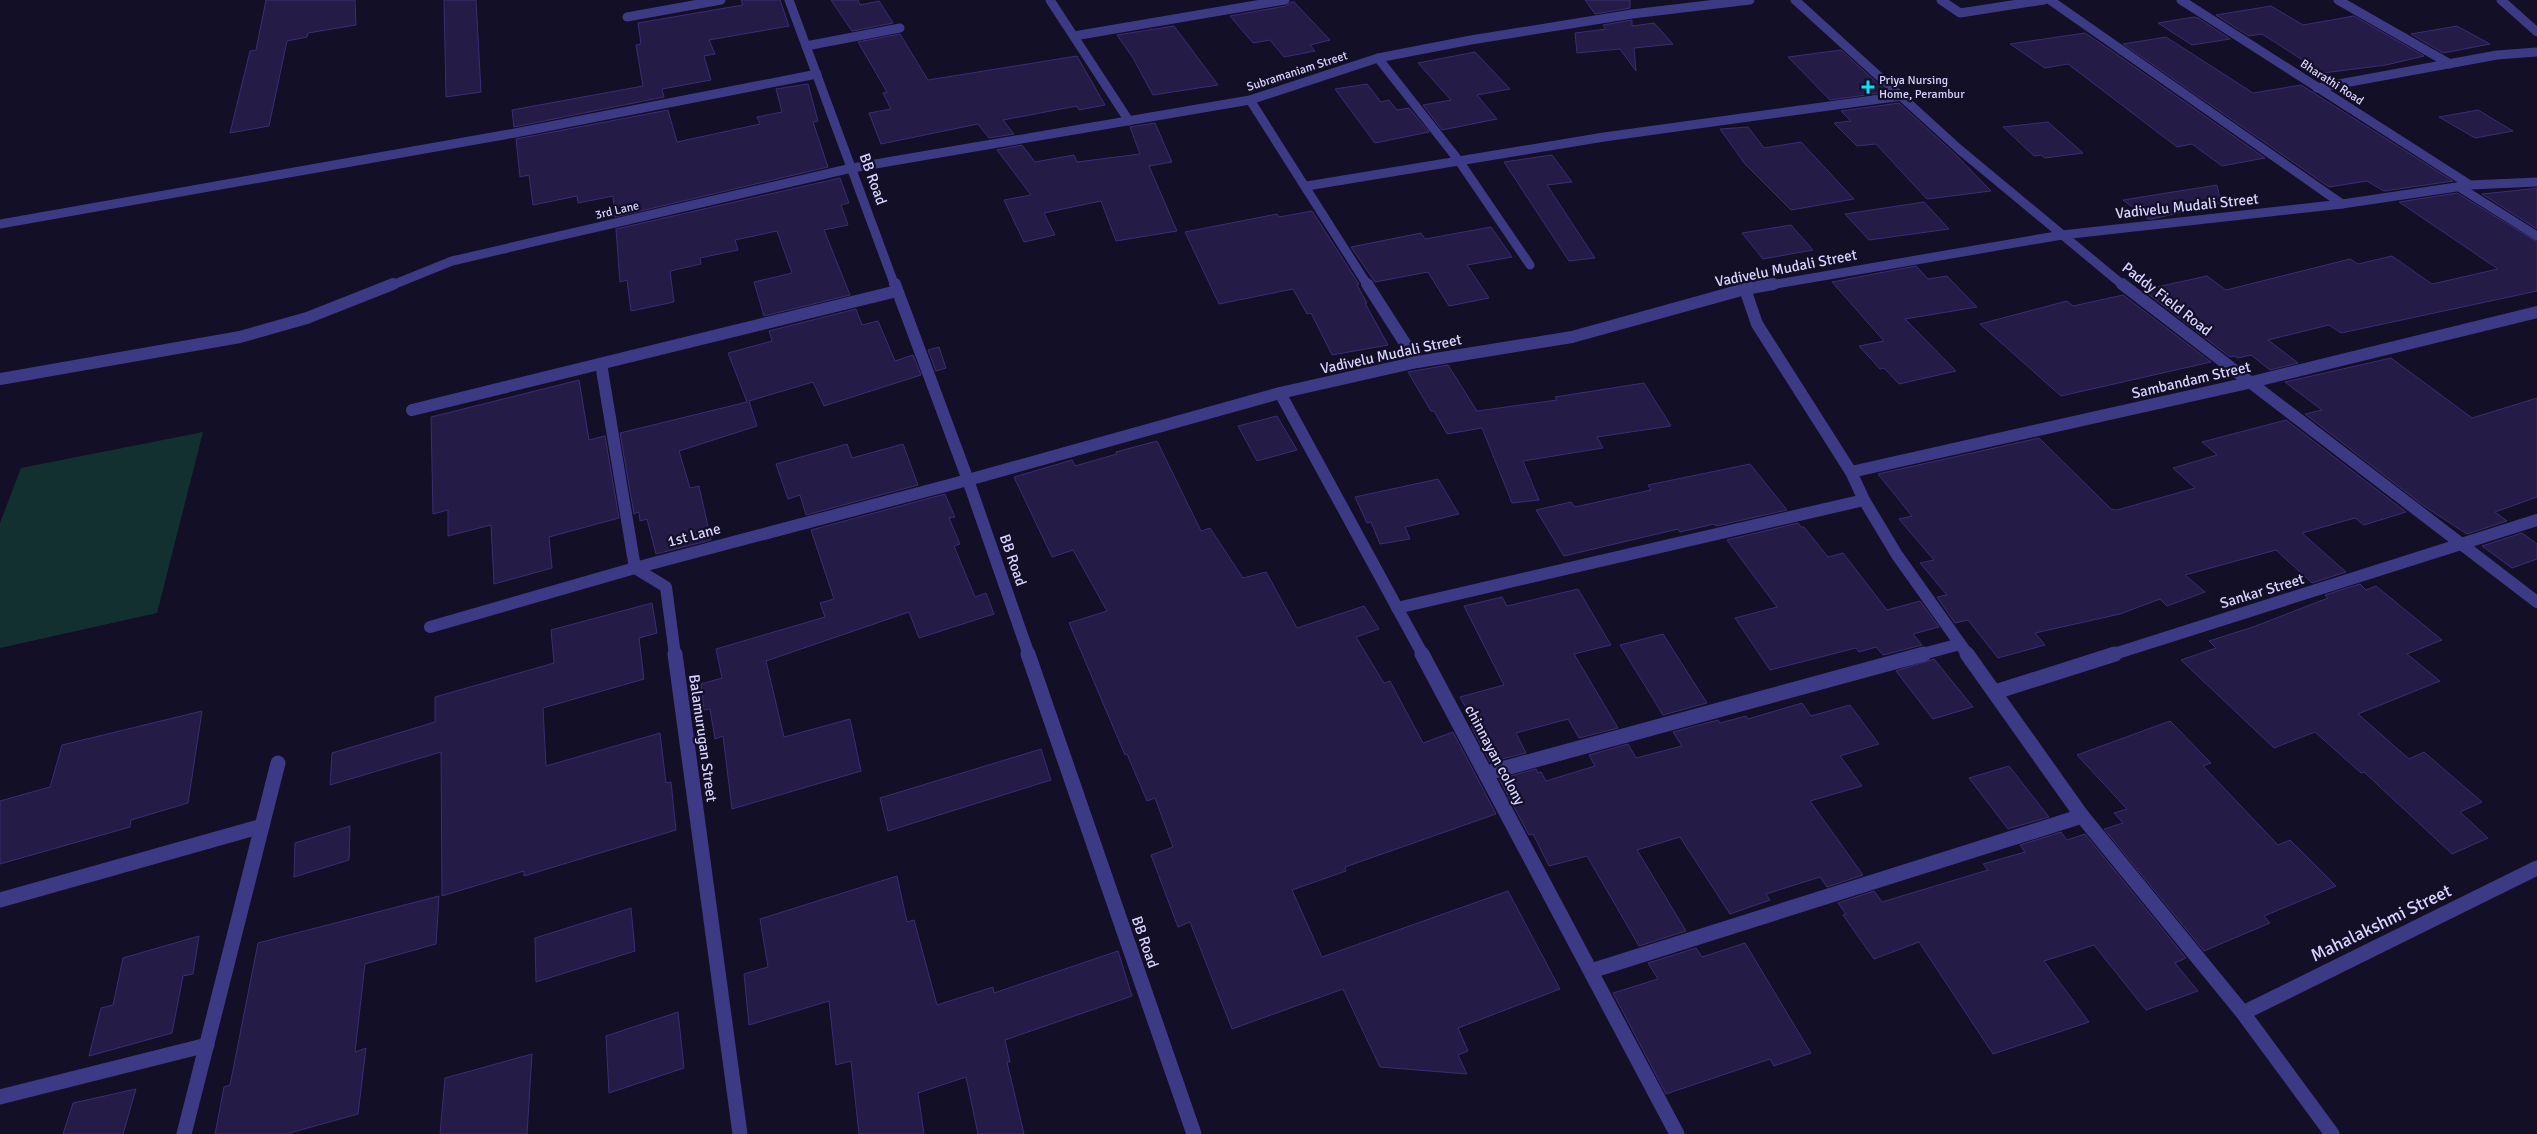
<svg xmlns="http://www.w3.org/2000/svg" width="2537" height="1134" viewBox="0 0 2537 1134" font-family="Signika,sans-serif">
<style>
.green{fill:#12302f}
.building{fill:#241b47;stroke:#3b2d73}
.lines{fill:none;stroke-linecap:round;stroke-linejoin:round}
.minor-far2{stroke:#3d3a85;stroke-width:9}
.minor-far1{stroke:#3d3a85;stroke-width:12}
.minor{stroke:#3d3a85;stroke-width:15}
.tertiary-far2{stroke:#3d3a85;stroke-width:9}
.tertiary-far1{stroke:#3d3a85;stroke-width:12}
.tertiary{stroke:#3d3a85;stroke-width:15}
.poi-dot{fill:#00e5ff;stroke:#130f26;stroke-width:2}
.labels{text-anchor:middle;stroke-width:4.5;stroke-linejoin:round;paint-order:stroke}
.far-street-label{font-size:12px;fill:#d9d4ff;stroke:#130f26}
.far-poi-label{font-size:12px;fill:#d9d4ff;stroke:#130f26;text-anchor:start}
.street-label{font-size:15px;fill:#d9d4ff;stroke:#130f26}
.near-street-label{font-size:18px;fill:#d9d4ff;stroke:#130f26}
</style>
<rect width="100%" height="100%" fill="#130f26"/>
<path class="green" d="M203,432l-46,181 -157,35v-125l21,-55z"/>
<g class="building">
<path d="M266,0h89l1,25 -48,8 -1,4 -20,4 -18,85 -39,7 20,-82 6,-1z"/>
<path d="M444,0h32l5,92 -35,5z"/>
<path d="M741,0h39l9,26 -80,14 6,14 -11,2 7,24 -49,9 2,8 -150,30 -2,-17 131,-24 -7,-41 5,-1 -3,-21 105,-18z"/>
<path d="M831,0h27l2,5 19,-4 14,22 -41,8z"/>
<path d="M1585,0h45v8l-35,6z"/>
<path d="M1291,2h3l36,38 -20,5 5,6 -31,6 -14,-17 -17,3 -23,-27 56,-10z"/>
<path d="M2271,6l32,19 51,-9 70,40 -38,9 -63,8 -61,-39 -13,2 -33,-21z"/>
<path d="M2194,17l4,1 32,21 -38,6 -34,-22z"/>
<path d="M1632,20v6l22,-3 19,21 -39,4 2,23 -16,-22 -43,4 -2,-20 31,-4 -3,-4z"/>
<path d="M1174,26l44,59 -65,10 -20,-37 -16,-23z"/>
<path d="M2457,26l33,18 -47,9 -32,-19z"/>
<path d="M2085,33l21,14 159,111 -43,8 -30,-22 -15,3 -109,-83 -23,4 -35,-24z"/>
<path d="M900,34l28,46 149,-24 28,49 -26,5 -2,-4 -74,14 11,14 -25,4 -11,-14 -97,20 -12,-31 22,-4 -8,-16 4,-1 -29,-50z"/>
<path d="M2166,37l87,56 48,-8 152,96 -69,10 -17,-10 -38,6 -206,-143z"/>
<path d="M1841,50l46,42 -57,8 -42,-43z"/>
<path d="M1475,52l35,37 -33,6 20,24 -55,11 -19,-25 28,-5 -33,-37z"/>
<path d="M808,84l10,37 -5,1 15,45 -213,50 -2,-21 -35,7 -1,-7 -44,9 -4,-30 -9,2 -4,-38 152,-29 9,32 83,-18 -3,-7 25,-5 -6,-23z"/>
<path d="M1367,84l14,18 8,-2 8,10 12,-2 20,24 -54,11 -40,-54z"/>
<path d="M1899,103l57,52 35,36 -64,8 -51,-55 -19,2 -23,-23 17,-2 -10,-10z"/>
<path d="M2478,110l35,21 -38,7 -36,-21z"/>
<path d="M2048,122l35,31 -38,5 -4,-3 -7,1 -31,-29z"/>
<path d="M1155,123l17,39 -23,4 28,65 -61,10 -15,-40 -57,12 11,22 -31,7 -20,-42 27,-5 -34,-45 25,-5 13,17 39,-7 3,7 63,-8 -10,-27z"/>
<path d="M1748,127l16,21 37,-6 53,57 -63,11 -46,-46 -25,-35z"/>
<path d="M1552,155l20,27 -25,3 48,73 -26,3 -65,-99z"/>
<path d="M840,178l9,25 -8,2 7,20 -24,5 26,65 -86,21 -10,-34 38,-9 -15,-42 -42,9 3,10 -38,8 1,6 -31,7 4,31 -43,9 -4,-31 -7,2 -4,-53z"/>
<path d="M2217,185l4,18 -69,16h-4l-25,-19z"/>
<path d="M2537,188v41l-55,-35 48,-5z"/>
<path d="M2457,193l80,49v49l-196,42 -12,-8 -61,15 30,23 -28,7 -19,-15 -13,3 -4,-2 -4,1 -87,-67 64,-14 19,14 124,-31 8,5 34,-8 40,28 66,-15 -99,-67z"/>
<path d="M1924,202l25,27 -80,11 -24,-26z"/>
<path d="M1312,211l47,73 -2,1 10,18h-2l23,42 -56,10 -21,-42 -4,1 -14,-25 -74,15 -34,-72 92,-18 2,3z"/>
<path d="M1791,225l22,25 -50,9 -21,-26z"/>
<path d="M1491,227l21,30 -45,8 22,33 -40,8 -21,-34 -53,10 -24,-35 70,-14 4,6z"/>
<path d="M1916,266l12,13 19,-3 30,31 -72,12 51,52 -57,13 -15,-16 -4,1 -21,-23 25,-5 -52,-59z"/>
<path d="M2123,295l88,67 -150,34 -81,-72 87,-23 6,5z"/>
<path d="M856,309l6,16 16,-4 17,40 18,-6 8,20 -97,31 -11,-24 -64,19 8,25 -78,25 11,37 9,-2 12,54 -55,14 -9,-35 -7,2 -1,-9 -5,2 -14,-81 127,-31 -19,-49 44,-12 -3,-10z"/>
<path d="M939,347l7,21 -10,3 -8,-21z"/>
<path d="M2391,358l81,60 65,-20v99l-42,15 12,9 -40,13 -43,-28 -119,-92 17,-4 -37,-28z"/>
<path d="M1448,365l29,46 80,-11 -2,-3 89,-14 27,43 -74,11 6,11 -80,13 16,39 -27,3 -30,-75 -35,6 -13,-23h-3l-23,-39z"/>
<path d="M579,380l10,60 16,-4 14,82 -70,19 3,31 -58,16 -3,-59 -43,11v-26l-15,4 -2,-97z"/>
<path d="M1277,416l20,34 -40,11 -19,-35z"/>
<path d="M2286,420l120,92 -42,13 -9,-7 -53,15 44,39 -34,11 -36,-33 -91,25 20,17 -38,14 -7,-7 -40,15 -85,19 10,12 -47,13 -30,-38 -13,3 -18,-26 10,-2 -27,-32 14,-3 -35,-41 13,-3 -34,-42 161,-36 72,71 6,1 78,-22 -22,-20 44,-13 -15,-13z"/>
<path d="M1157,441l44,90 9,-3 33,50 23,-6 31,56 67,-22 15,23 -23,8 28,46 6,-2 33,62 30,-11 43,82 -151,53 1,4 -54,19 30,67 186,-66 52,98 -102,39 10,23 -10,4 9,19 -87,-7 -37,-78 -111,40 -42,-107 -12,5 -27,-72 22,-8 -18,-49 -8,3 -20,-47 -2,1 -56,-132 38,-12 -34,-61 -21,7 -38,-80 58,-17 3,6 42,-12 -1,-2z"/>
<path d="M847,444l5,14 51,-14 15,41 -112,30 -6,-20 -12,4 -12,-35z"/>
<path d="M1750,464l37,46 -71,16 -2,-2 -34,8 -2,-3 -114,27 -28,-46 35,-8 4,5 76,-17 -3,-5z"/>
<path d="M1438,479l21,35 -54,13 5,12 -30,5 -9,-22 -4,1 -12,-26z"/>
<path d="M945,494l10,23 -6,1 11,26 -6,2 21,51 11,-4 8,21 -75,24 -10,-26 -143,49 18,76 66,-18 11,52 -129,38 -9,-73 -8,3 -5,-30 -6,1 -3,-26 21,-6 -6,-29 109,-32 -5,-14 14,-4 -23,-69z"/>
<path d="M1798,523l3,4h3l24,30 15,-4 44,57 33,-9 19,26 -26,7 9,11 -39,10 -7,-8 -17,5 -3,-4 -86,22 -35,-52 42,-11 -50,-67z"/>
<path d="M2522,533l15,11v15l-25,9 -30,-22z"/>
<path d="M2360,584l6,6 10,-4 66,54 -35,14 33,27 -82,33 51,45 15,-7 58,50 -22,10 28,26 -36,16 -88,-82 -3,1 -46,-41 -41,16 -93,-88 35,-12 -7,-7 44,-14 75,-29 -3,-3z"/>
<path d="M1578,589l33,56 -37,9 44,74 -39,10 -11,-19 -52,14 10,20 -36,9 -19,-36 4,-2 -15,-27 44,-12 -40,-79 38,-9 5,9z"/>
<path d="M652,603l5,30 -18,5 5,41 -101,29 3,58 114,-33 6,50 5,-1 5,48 -152,46v-5l-82,25 -1,-144 -111,33 2,-32 103,-31v-25l119,-34 -3,-33z"/>
<path d="M1663,634l44,69 -44,12 -43,-70z"/>
<path d="M1934,659l39,48 -40,12 -37,-48z"/>
<path d="M1802,703l9,13 39,-11 29,39 -39,12 22,30 -52,15 53,74 -36,12 -7,-10 -54,17 4,6 -40,14 -50,-77 -43,13 49,81 -47,15 -52,-90 -38,10 -16,-32 -4,1 -30,-56 37,-10 2,4 3,-1 5,9 49,-15 -6,-11 39,-11 8,14 46,-12 -9,-14 45,-12 2,3 26,-7 2,3z"/>
<path d="M202,711l-14,92 -57,17 -1,7 -130,37v-63l50,-14 12,-42z"/>
<path d="M2170,721l41,42 -8,3 75,79 12,-5 46,46 -72,30 6,7 -66,28 -100,-122 19,-6 -9,-10 13,-4 -50,-54z"/>
<path d="M1041,749l10,31 -163,51 -8,-33z"/>
<path d="M2009,766l40,51 -41,12 -39,-51z"/>
<path d="M350,826l-1,34 -55,17 1,-34z"/>
<path d="M2061,832l6,8 18,-6 101,124 -11,5 23,28 -52,19 -52,-65 -50,16 45,61 -96,32 -74,-112 -45,17 -31,-44 3,-1 -8,-11 36,-12 8,11 106,-32 -5,-6 42,-12 -5,-7z"/>
<path d="M897,876l10,46 7,-2 23,85 56,-18 1,6 124,-42 14,45 -127,44 5,22h-3l17,72h-46l-12,-57 -48,16 6,41h-65l-8,-73 -15,4 -7,-64 -80,24 -5,-51 24,-7 -8,-48z"/>
<path d="M439,896l-3,48 -71,20 -10,88 11,-4 -8,66 -72,20h-71l9,-47 6,-2 28,-142z"/>
<path d="M631,908l4,43 -99,31 -1,-44z"/>
<path d="M199,936l-6,38 -10,2 -11,57 -83,23 12,-48 12,-3 10,-47z"/>
<path d="M1745,943l66,110 -37,13 -4,-7 -104,35 -53,-101 45,-14 -10,-16 48,-15 6,9z"/>
<path d="M678,1012l6,56 -75,25 -3,-57z"/>
<path d="M532,1054l-5,80h-87l5,-56z"/>
<path d="M136,1089l-13,45h-60l10,-31z"/>
</g>
<g class="lines">
<g class="minor-far2">
<path d="M1050,0l79,121"/>
<path d="M1795,0l165,150 164,136"/>
<path d="M1941,0l19,13 84,-13"/>
<path d="M2050,0l292,204"/>
<path d="M2338,0l112,64"/>
<path d="M2501,0l36,32"/>
<path d="M627,17l94,-17"/>
<path d="M1074,36l211,-36"/>
<path d="M806,46l94,-18"/>
<path d="M1378,58l81,103 71,104"/>
<path d="M1250,100l118,186"/>
<path d="M1307,186l297,-49 298,-41"/>
<path d="M0,224l515,-91 302,-59"/>
<path d="M390,286l62,-25 400,-93 398,-68 128,-42 93,-18 161,-26 118,-14"/>
</g>
<g class="minor-far1">
<path d="M1367,284l50,78"/>
<path d="M2122,284l415,318"/>
<path d="M1745,289l12,35 94,148 13,28 33,55 71,100"/>
<path d="M601,364l34,204 31,19 9,68"/>
<path d="M0,379l240,-42 67,-19 86,-34"/>
<path d="M1280,393l143,262"/>
<path d="M412,410l485,-119"/>
<path d="M1851,472l397,-89 289,-71"/>
<path d="M1397,608l467,-108"/>
<path d="M430,627l205,-59 333,-88"/>
<path d="M1919,655l41,-11"/>
<path d="M2111,655l426,-135"/>
</g>
<g class="minor">
<path d="M675,654l65,480"/>
<path d="M1422,654l255,480"/>
<path d="M1967,654l115,162 161,197 89,121"/>
<path d="M1995,692l120,-38"/>
<path d="M1487,773l437,-119"/>
<path d="M0,900l262,-74"/>
<path d="M1591,971l491,-155"/>
<path d="M2243,1013l294,-145"/>
<path d="M0,1097l207,-52"/>
<path d="M184,1134l94,-371"/>
</g>
<g class="tertiary-far2">
<path d="M789,0l106,286"/>
<path d="M2181,0l289,185"/>
<path d="M2317,88l180,-33 40,-3"/>
<path d="M2459,187l78,49"/>
<path d="M1765,286l297,-51 280,-31 128,-19 67,-3"/>
</g>
<g class="tertiary-far1">
<path d="M895,284l73,196 61,175"/>
<path d="M968,480l312,-87 137,-31 155,-25 173,-48 28,-5"/>
</g>
<path class="tertiary" d="M1028,654l166,480"/>
</g>
<path class="poi-dot" d="M1865.5 79.5h5v5h5v5h-5v5h-5v-5h-5v-5h5z"/>
<g class="labels">
<g class="far-street-label">
<text transform="translate(1297 71) rotate(-18)" y="4">Subramaniam Street</text>
<text transform="translate(2332 82) rotate(33)" y="4">Bharathi Road</text>
<text transform="translate(617 210) rotate(-13)" y="4">3rd Lane</text>
</g>
<g class="far-poi-label">
<text x="1879" y="84">Priya Nursing<tspan x="1879" dy="14">Home, Perambur</tspan></text>
</g>
<g class="street-label">
<text transform="translate(873 179) rotate(70)" y="5">BB Road</text>
<text transform="translate(2187 206) rotate(-6)" y="5">Vadivelu Mudali Street</text>
<text transform="translate(1786 268) rotate(-11)" y="5">Vadivelu Mudali Street</text>
<text transform="translate(2167 299) rotate(38)" y="5">Paddy Field Road</text>
<text transform="translate(1391 354) rotate(-12)" y="5">Vadivelu Mudali Street</text>
<text transform="translate(2191 380) rotate(-13)" y="5">Sambandam Street</text>
<text transform="translate(694 535) rotate(-15)" y="5">1st Lane</text>
<text transform="translate(1013 560) rotate(71)" y="5">BB Road</text>
<text transform="translate(2262 591) rotate(-17)" y="5">Sankar Street</text>
<text transform="translate(703 738) rotate(82)" y="5">Balamurugan Street</text>
<text transform="translate(1495 755) rotate(62)" y="5">chinnayan colony</text>
<text transform="translate(1145 942) rotate(71)" y="5">BB Road</text>
</g>
<g class="near-street-label">
<text transform="translate(2381 923) rotate(-26)" y="6">Mahalakshmi Street</text>
</g>
</g>
</svg>
